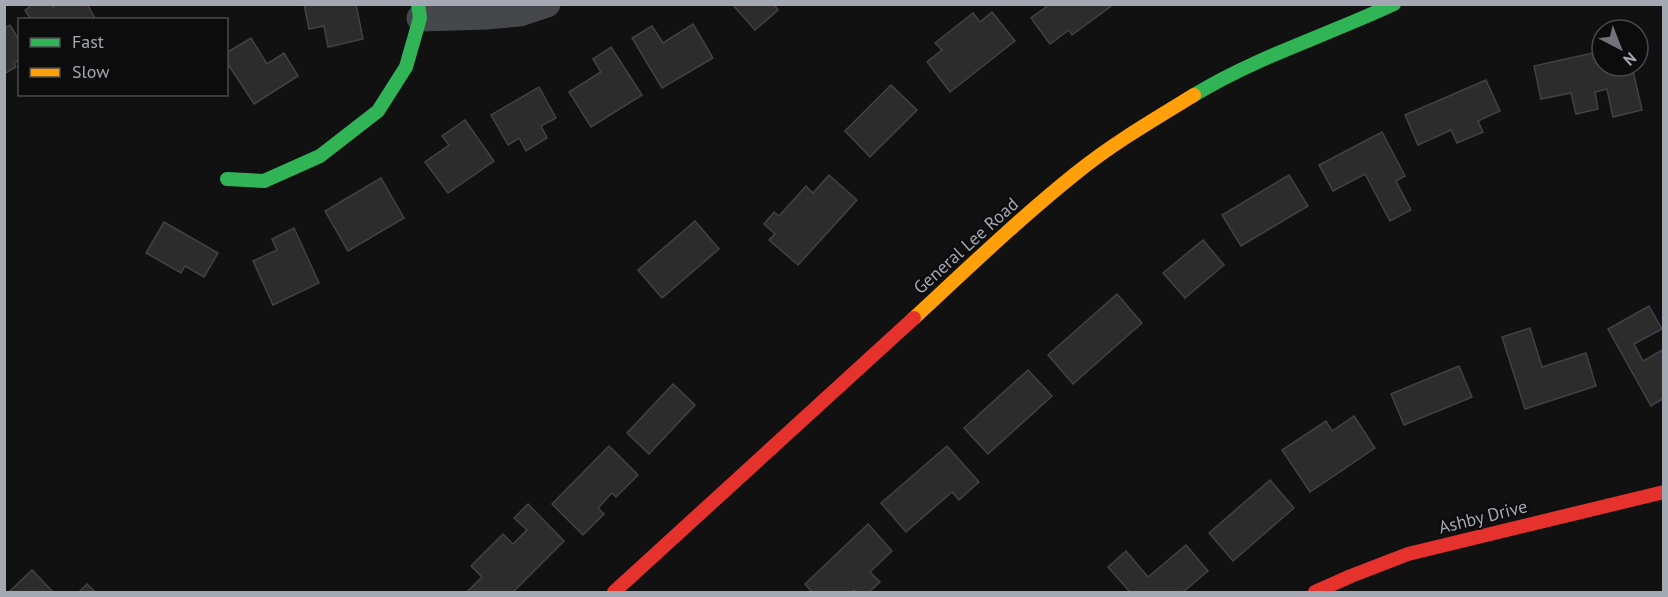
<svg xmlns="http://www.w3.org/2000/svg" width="1668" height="597" viewBox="0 0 1668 597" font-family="'PT Sans',sans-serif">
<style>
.building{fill:#2c2c2d;stroke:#414245;stroke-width:1.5}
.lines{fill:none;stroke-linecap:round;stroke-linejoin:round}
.street{stroke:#46474a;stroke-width:27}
.fast{stroke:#30b455;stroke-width:14}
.slow{stroke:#ff9f0a;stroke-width:14}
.jam{stroke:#e5322d;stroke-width:14}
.labels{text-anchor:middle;stroke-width:4.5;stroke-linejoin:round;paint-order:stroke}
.street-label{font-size:18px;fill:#a3a8b2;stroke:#0c0c0d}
</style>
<rect width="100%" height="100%" fill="#111112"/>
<g class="building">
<path d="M34,4h18l1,3 3,-3h31l9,16h-65l-6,-10z"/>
<path d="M304,4h52l7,35 -35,8 -4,-21 -15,3z"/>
<path d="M732,4h42l4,6 -23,20z"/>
<path d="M1050,4h64l-42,31 -3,-5 -19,14 -19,-26z"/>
<path d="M992,12l23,29 -65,51 -23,-30 15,-12 -7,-7 38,-30 7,9z"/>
<path d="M693,24l20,34 -51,30 -30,-50 20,-12 11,17z"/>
<path d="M10,25l10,17v18l-6,3 2,4 -12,7v-46z"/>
<path d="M251,38l16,26 17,-11 14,23 -44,28 -28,-43v-8z"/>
<path d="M611,47l31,48 -51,32 -22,-35 32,-20 -8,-13z"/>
<path d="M1602,51v15h30l10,44 -29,7 -6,-28 -12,3 3,17 -22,5 -5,-21 -30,6 -7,-33z"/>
<path d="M1486,80l14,31 -22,10 5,11 -26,11 -6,-13 -33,15 -13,-30z"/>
<path d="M891,85l26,25 -47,47 -25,-26z"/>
<path d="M539,87l17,31 -15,8 6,12 -21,13 -7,-13 -11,7 -17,-30z"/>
<path d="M465,120l29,41 -46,32 -23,-31 24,-17 -7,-9z"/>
<path d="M1382,132l23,44 -9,5 15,29 -21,11 -25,-47 -32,17 -14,-26z"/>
<path d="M829,175l28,25 -59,65 -29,-25 6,-6 -11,-10 10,-12 5,4 27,-30 7,7z"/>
<path d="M1289,175l19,31 -67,40 -19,-31z"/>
<path d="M381,178l23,40 -56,33 -23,-40z"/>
<path d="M695,221l24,28 -57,49 -24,-28z"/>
<path d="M164,222l54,31 -14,24 -19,-11 -4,7 -35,-20z"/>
<path d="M294,228l25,55 -46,22 -20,-44 24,-11 -5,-11z"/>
<path d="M1203,240l21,25 -39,33 -22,-25z"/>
<path d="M1117,294l25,29 -69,61 -25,-29z"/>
<path d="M1649,306l13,23 -28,15 9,17 21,-12v49l-13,8 -43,-77z"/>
<path d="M1530,328l12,39 44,-14 10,33 -71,23 -23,-72z"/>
<path d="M1459,366l13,31 -68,28 -13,-31z"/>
<path d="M1028,370l24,26 -64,58 -24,-26z"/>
<path d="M673,384l22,21 -46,49 -22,-21z"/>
<path d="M1354,416l21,32 -65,44 -28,-42 44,-29 6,10z"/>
<path d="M609,446l29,29 -22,22 -4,-4 -14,15 6,6 -21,21 -31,-31z"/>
<path d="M947,446l32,36 -20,18 -7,-8 -46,40 -25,-29z"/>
<path d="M1270,480l24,28 -61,53 -24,-28z"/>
<path d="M528,504l36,37 -51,51h-44l-1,-1 14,-14 -11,-11 32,-32 10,10 14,-14 -13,-12z"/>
<path d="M868,524l24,27 -22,21 10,10 -11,10h-13l-2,-2 -3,2h-39l-7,-8z"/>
<path d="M1186,545l22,26 -25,21h-53l-22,-25 18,-16 22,26z"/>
<path d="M32,570l21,22h-44z"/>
<path d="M87,584l8,8h-16z"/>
</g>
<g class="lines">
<path class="street" d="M420,18l66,-2 34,-3 27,-9"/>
<g class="fast">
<path d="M1194,95c62,-38 134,-60 200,-91"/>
<path d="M227,179l37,2 56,-25 58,-45 28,-44 14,-49 -2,-14"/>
</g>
<path class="slow" d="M914,318c53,-49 105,-99 161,-144 37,-30 78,-54 119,-79"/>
<g class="jam">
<path d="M614,592l300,-274"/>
<path d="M1315,592l36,-16 57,-22 256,-62"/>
</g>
</g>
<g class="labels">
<g class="street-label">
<text transform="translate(966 246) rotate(-42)" y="6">General Lee Road</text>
<text transform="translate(1483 517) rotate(-14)" y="6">Ashby Drive</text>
</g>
</g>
<rect width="1668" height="597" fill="none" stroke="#a3a8b2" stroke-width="12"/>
<rect x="18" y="18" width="210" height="78" fill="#0c0c0d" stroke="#484a4f" stroke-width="1.5"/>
<rect x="30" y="38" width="30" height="9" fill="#30b455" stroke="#484a4f" stroke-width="1.5"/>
<text x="72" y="48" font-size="18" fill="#a3a8b2">Fast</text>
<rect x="30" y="68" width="30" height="9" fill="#ff9f0a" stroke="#484a4f" stroke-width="1.5"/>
<text x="72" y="78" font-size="18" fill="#a3a8b2">Slow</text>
<g transform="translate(1620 48) rotate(138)"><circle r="28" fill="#0c0c0d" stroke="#484a4f" stroke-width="1.5"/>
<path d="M0-4.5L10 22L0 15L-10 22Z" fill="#70737a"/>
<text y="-9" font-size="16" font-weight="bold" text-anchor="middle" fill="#a3a8b2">N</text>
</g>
</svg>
